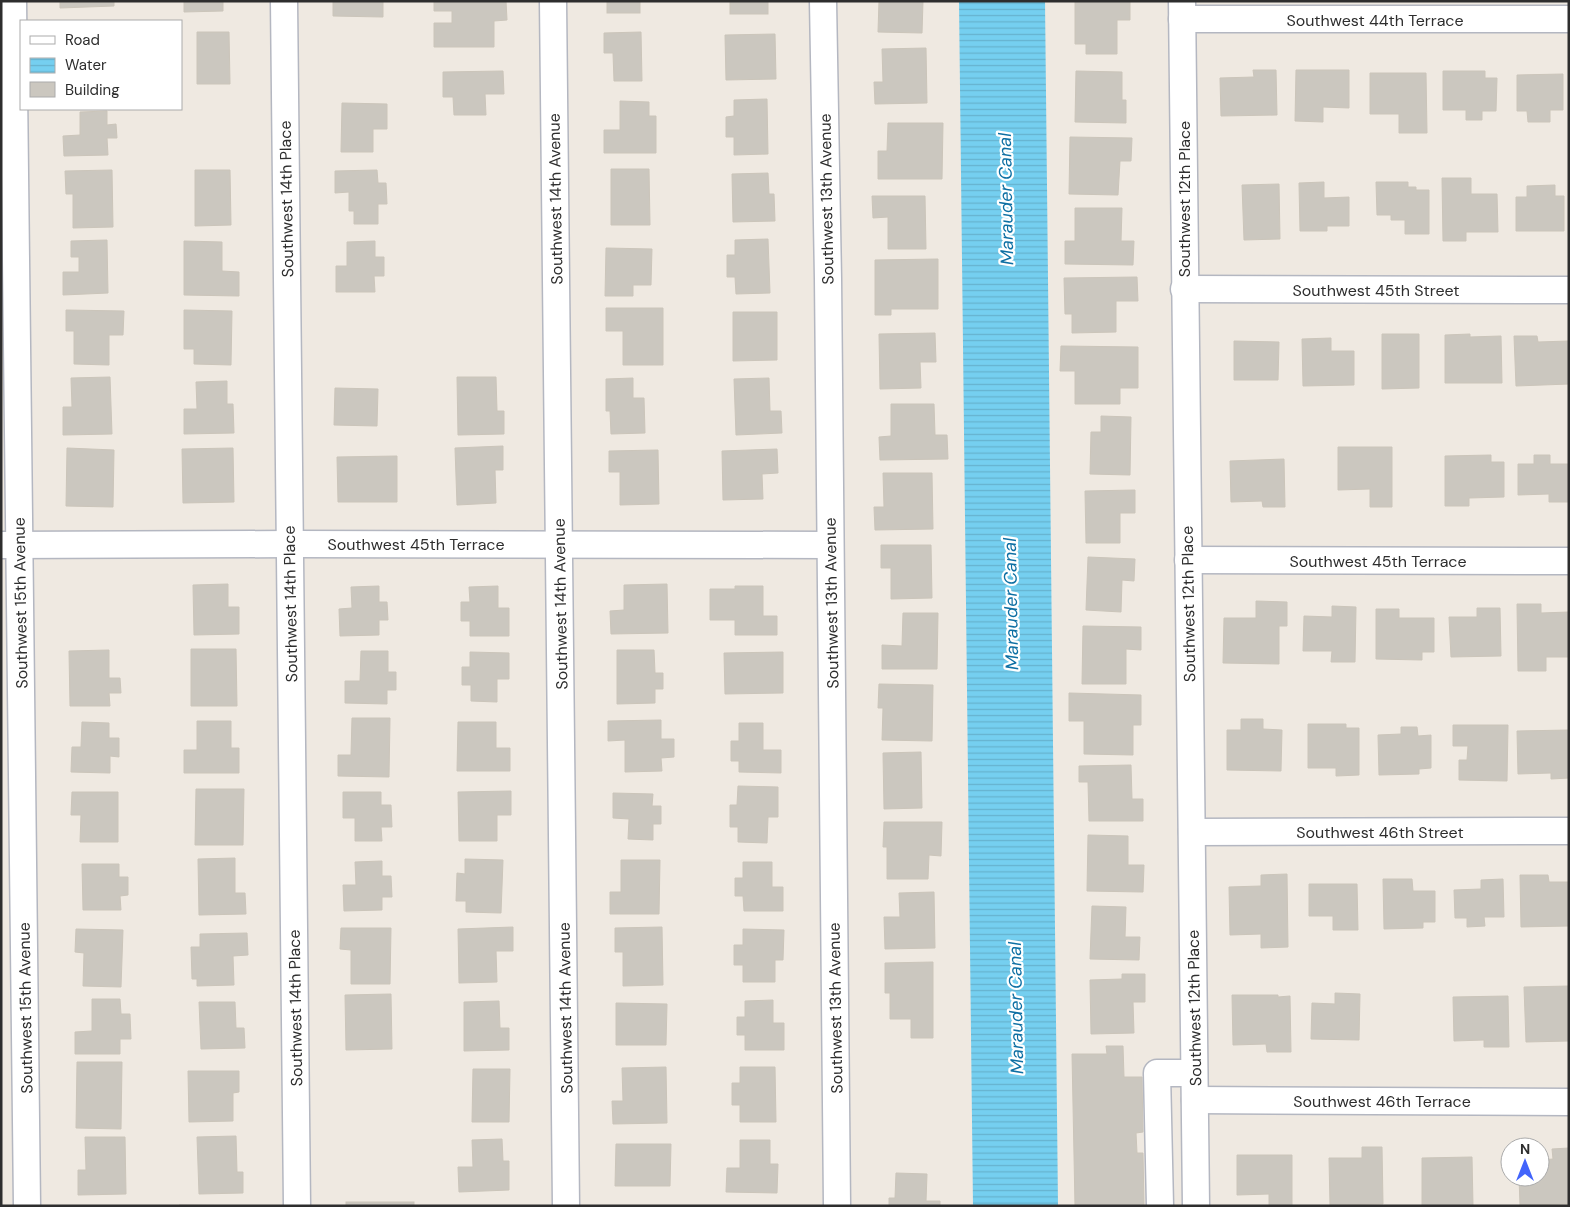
<svg xmlns="http://www.w3.org/2000/svg" width="1570" height="1207" viewBox="0 0 1570 1207" font-family="'DM Sans',sans-serif">
<style>
.water{fill:url(#water-rules)}
.building{fill:#cbc7bf;stroke:#cbc5ba}
.lines{fill:none;stroke-linecap:round;stroke-linejoin:round}
.minor-casing{stroke:#b4b7c1;stroke-width:29}
.minor{stroke:#fff;stroke-width:26}
.labels{text-anchor:middle;stroke-width:4.5;stroke-linejoin:round;paint-order:stroke}
.street-label{font-size:16px;fill:#2e2e2e;stroke:#fff}
.water-label{font-size:18px;font-style:italic;fill:#0d6fa3;stroke:#fff}
</style>
<defs>
<pattern id="water-rules" width="6" height="5" patternUnits="userSpaceOnUse" patternTransform="scale(1.25)"><rect width="6" height="5" fill="#75cff0"/><path d="M0 2.5h6" fill="none" stroke="#66b2ce"/></pattern>
</defs>
<rect width="100%" height="100%" fill="#efe9e1"/>
<path class="water" d="M959,1h86l13,1205h-85z"/>
<g class="building">
<path d="M60,1h54v5l-54,2z"/>
<path d="M184,1h39v10l-39,1z"/>
<path d="M333,1h50v16l-50,-1z"/>
<path d="M434,1h72l1,19 -13,1v26h-60v-24h18v-12h-18z"/>
<rect x="607" y="1" width="33" height="12"/>
<rect x="730" y="1" width="38" height="13"/>
<path d="M879,1h44l-1,32 -44,-1z"/>
<path d="M1075,1h55v19h-13v34h-31v-10h-11z"/>
<path d="M197,32h32l1,52h-33z"/>
<path d="M641,32l1,49h-28l-1,-28h-9v-20z"/>
<path d="M775,34l1,45 -50,1 -1,-45z"/>
<path d="M926,48l1,55 -52,1 -1,-22h9l-1,-33z"/>
<path d="M1253,70h23l1,45 -56,1 -1,-38 34,-1z"/>
<path d="M1296,70h53v38l-26,-1v15l-28,-1z"/>
<path d="M503,71l1,23h-19l1,21h-32l-1,-18h-10v-25z"/>
<path d="M1076,71l46,1v28h4v23l-51,-1z"/>
<path d="M1443,71h42v7h12l-1,33h-14v9h-16v-10h-23z"/>
<path d="M1370,73h56l1,60h-28v-19h-29z"/>
<path d="M1563,74v36h-13v12h-22l-1,-11h-10v-36z"/>
<path d="M767,99l1,55 -34,1v-18h-8v-20l8,-1v-16z"/>
<path d="M620,101l29,1v14h7v37h-52v-23h16z"/>
<path d="M342,103l45,1v25h-14v23h-32z"/>
<path d="M107,111v14l9,-1 1,14h-10l1,17 -44,1 -1,-20 17,-1v-23z"/>
<path d="M888,123h55l-1,56h-64v-28h9z"/>
<path d="M1070,137l62,1 -1,23h-11l-2,34 -49,-1z"/>
<path d="M611,169h38l1,56h-39z"/>
<path d="M112,170l1,57 -40,1v-34h-7l-1,-23z"/>
<path d="M195,170h35l1,55 -36,1z"/>
<path d="M377,170l1,13h8l1,21h-9v20h-24v-13h-5v-19l-14,1v-22z"/>
<path d="M768,173l1,21h5l1,27 -42,1 -1,-48z"/>
<path d="M1442,178h29v16h26l1,38h-32v9h-23z"/>
<path d="M1324,182v16l25,-1v29h-22v5h-27l-1,-48z"/>
<path d="M1376,182h32v5h8v3h13v44h-24v-14h-14v-5h-14z"/>
<path d="M1279,184l1,55 -36,1 -2,-55z"/>
<path d="M1555,185v11h9v35h-48v-34h11v-11z"/>
<path d="M872,196h53l1,53h-38v-32l-15,1z"/>
<path d="M1075,208h47l-1,33h13l-1,24 -68,-1v-23h10z"/>
<path d="M768,239l2,54 -34,1 -1,-17h-8v-22h8v-15z"/>
<path d="M107,240l1,53 -45,2v-23h16v-15h-8v-16z"/>
<path d="M184,241l38,1v29l17,1v24l-55,-1z"/>
<path d="M375,241v16h9v19h-10l1,16h-39v-26h11v-24z"/>
<path d="M606,248l46,1 -1,36h-18v11h-28z"/>
<path d="M938,259v50h-47v6h-16v-55z"/>
<path d="M1137,277l1,24h-22v31l-44,1v-19h-7l-1,-36z"/>
<path d="M606,308h57v57h-40v-34h-17z"/>
<path d="M66,310l58,1 -1,24h-14v30l-35,-1v-33h-8z"/>
<path d="M184,310l48,1 -1,54 -37,-1v-15h-10z"/>
<path d="M733,312h44v48l-44,1z"/>
<path d="M935,333l1,29h-16l1,26 -41,1 -1,-55z"/>
<path d="M1382,334h37v54l-37,1z"/>
<path d="M1470,334v3l31,-1 1,47h-57v-48z"/>
<path d="M1514,336h23l1,6 31,-1v43l-53,2z"/>
<path d="M1331,338v13h23v34l-51,1 -1,-47z"/>
<path d="M1234,341l45,1 -1,38h-44z"/>
<path d="M1061,346l77,1v41h-18v16h-45v-33h-15z"/>
<path d="M110,377l2,57 -49,1v-28h9l-1,-29z"/>
<path d="M457,377h39l1,34h7v23l-46,1z"/>
<path d="M633,378v20h11l1,35 -34,1 -1,-23h-4v-32z"/>
<path d="M769,378l1,33h11l1,22 -46,2 -2,-56z"/>
<path d="M227,381v23h6l1,29 -50,1v-25h13l-1,-27z"/>
<path d="M335,388l43,1 -1,37 -43,-1z"/>
<path d="M891,404h43l1,31h12l1,24 -68,1 -1,-23 12,-1z"/>
<path d="M1101,416l30,1 -1,58 -40,-1 1,-42h10z"/>
<path d="M503,446v24h-8l1,33 -39,2 -2,-57z"/>
<path d="M1338,447h54v60h-22v-18l-32,1z"/>
<path d="M67,448l47,2 -1,57 -47,-1z"/>
<path d="M233,448l1,54 -51,1 -1,-54z"/>
<path d="M777,449l1,24 -16,1 1,25 -40,1 -1,-49z"/>
<path d="M658,450l1,54 -39,1v-33h-11v-21z"/>
<path d="M1491,455v7h13v35l-35,1v8h-24v-50z"/>
<path d="M1534,455h16v9h18v38h-19v-8l-31,1v-31h16z"/>
<path d="M397,456v46h-59l-1,-45z"/>
<path d="M1284,459l1,48h-22l-1,-6 -31,1 -1,-41z"/>
<path d="M883,473h49l1,56 -58,1 -1,-23h10z"/>
<path d="M1135,490v23h-15v30h-34l-1,-52z"/>
<path d="M881,545h50l1,53 -41,1v-31h-10z"/>
<path d="M1088,557l47,2 -1,22 -12,-1 -1,32 -35,-2z"/>
<path d="M228,584v23h11v27l-45,1 -1,-50z"/>
<path d="M667,584l1,49 -57,1 -1,-23 14,-1v-25z"/>
<path d="M379,586v16h8l1,18h-9v15l-39,1 -1,-27 13,-1 -1,-21z"/>
<path d="M498,586v22h11v28h-39v-15h-9v-19h9l-1,-15z"/>
<path d="M735,586h28v30h14v19h-42v-15h-25v-31h25z"/>
<path d="M1256,601l31,1v24h-8v38l-56,-1 1,-45h32z"/>
<path d="M1517,604h24v9l28,-1v45h-23v14h-28z"/>
<path d="M1332,606l24,1 -1,55h-24l1,-11h-29l1,-35 28,1z"/>
<path d="M1477,608h23l1,48 -50,1 -2,-40h28z"/>
<path d="M1376,609h23v9h35v34h-12v8l-46,-1z"/>
<path d="M903,613h35l-1,56h-55v-24l20,1z"/>
<path d="M1083,626l58,1v23l-15,-1v35h-44z"/>
<path d="M191,649h45l1,57h-46z"/>
<path d="M109,650v28h11l1,15h-12l1,13h-40l-1,-55z"/>
<path d="M617,650h37l1,23h8v16h-8v14l-38,1z"/>
<path d="M361,651h27v21h8v18h-9v14l-42,-1v-22h15z"/>
<path d="M470,652l39,1v26h-12v23l-26,-1v-16h-9v-18h8z"/>
<path d="M783,652v41l-58,1 -1,-41z"/>
<path d="M879,684l54,1 -1,56 -50,-1 1,-32h-5z"/>
<path d="M1069,693l72,2v30h-8v30l-49,-1v-33h-15z"/>
<path d="M352,718h38l-1,59 -51,-1v-21h13z"/>
<path d="M1241,719h22v10l19,1 -1,41 -54,-1v-40h14z"/>
<path d="M661,720v19h13v18l-13,1 1,13 -37,1v-32l-17,1v-20z"/>
<path d="M197,721h34v27h8v25h-55v-23h13z"/>
<path d="M82,722l27,1v15h10v19l-9,-1v17l-39,-1 1,-25h9z"/>
<path d="M458,722h38v26h14v23h-53z"/>
<path d="M739,723h24v27h18v23l-42,-1v-11h-8v-20h8z"/>
<path d="M1308,724h38v4h13v47l-23,1v-8h-28z"/>
<path d="M1453,725h55l-1,56 -48,-1v-20h8l1,-14h-15z"/>
<path d="M1401,727h16l1,9 13,-1v33l-12,1v5l-40,1 -1,-40 23,-1z"/>
<path d="M1569,730v48l-18,1v-6l-33,1 -1,-43z"/>
<path d="M921,752l1,56 -38,1 -1,-56z"/>
<path d="M1131,765l1,34h11v22h-54l-1,-39h-9v-16z"/>
<path d="M738,786l40,1v30h-10l-1,26 -29,-1v-15h-8v-22h7z"/>
<path d="M196,789h48l-1,56h-48z"/>
<path d="M511,791v24h-14v26h-38l-1,-49z"/>
<path d="M72,792h46v50h-38l1,-27h-10z"/>
<path d="M343,792h38v13h10l1,22h-11l1,14h-27v-23h-12z"/>
<path d="M613,793l40,1 -1,12h9v18h-8v16l-25,-1 1,-20 -16,-1z"/>
<path d="M884,822h58l-1,34 -12,-1 -1,24h-41v-32h-4z"/>
<path d="M1088,835l40,1v29h16l-1,27 -56,-1z"/>
<path d="M235,858v35h10l1,21 -47,1 -1,-56z"/>
<path d="M465,859l38,1 -2,53 -35,-1v-11h-10l1,-28 8,1z"/>
<path d="M621,860h39l-1,54h-49v-22h11z"/>
<path d="M382,861v15h9l1,21h-10v13l-38,1 -1,-26h13l-1,-23z"/>
<path d="M743,862h29v25h11v24h-39l-1,-15h-8v-18h8z"/>
<path d="M82,864h37v13h9v18l-8,1 1,14h-38z"/>
<path d="M1287,874l1,73 -27,1v-14l-31,1 -1,-48 32,-1v-11z"/>
<path d="M1520,875h28l1,7h20v44l-48,1z"/>
<path d="M1383,879h29l1,12h22v31h-12v6l-39,1z"/>
<path d="M1503,879l1,38h-20l1,9 -18,1v-9h-12l-1,-28 27,-1v-9z"/>
<path d="M1309,884h48l1,46h-25v-14h-24z"/>
<path d="M934,892l1,56 -50,1 -1,-32h16l-1,-24z"/>
<path d="M1092,906l34,1 -1,30h15l-1,23 -49,-1z"/>
<path d="M513,927v24h-17l1,31 -38,1 -1,-54z"/>
<path d="M662,927l1,58 -40,1v-34h-8v-24z"/>
<path d="M341,928h50l-1,56h-39v-34l-11,-1z"/>
<path d="M76,929l47,1 -2,57 -38,-1 1,-33 -9,-1z"/>
<path d="M743,929l41,1 -1,30h-8v22h-32v-17h-9v-20h9z"/>
<path d="M247,933l1,22 -15,1 1,29 -37,1v-7h-5l-1,-32h9v-13z"/>
<path d="M933,962v76h-22v-19h-21v-26h-5v-30z"/>
<path d="M1122,974h23v28h-12l1,31 -43,1 -1,-54 32,-1z"/>
<path d="M1569,986v55l-43,1 -2,-55z"/>
<path d="M1335,993l25,1 -1,46 -48,-1 1,-36 23,1z"/>
<path d="M391,994l1,55 -46,1 -1,-55z"/>
<path d="M1232,995h46v2l12,-1 1,56h-24l-1,-8 -33,1z"/>
<path d="M1508,996l1,51h-25v-7l-30,1 -1,-44z"/>
<path d="M92,999h28l1,15h9l1,25h-11v15h-45v-22l17,-1z"/>
<path d="M773,1000v23h11v27h-39v-15h-8v-18h8v-16z"/>
<path d="M499,1001l1,27h9v22l-45,1v-49z"/>
<path d="M199,1002h36l1,26h8l1,20 -44,1z"/>
<path d="M616,1003l51,1 -1,41h-50z"/>
<path d="M1106,1046h17l1,31h18l1,55 -7,1 1,20h6l1,53h-69l-3,-152h35z"/>
<path d="M77,1062h45l-1,67 -45,-1z"/>
<path d="M666,1067l1,56 -54,1 -1,-23h11l-1,-33z"/>
<path d="M740,1067h35l1,55h-36v-17h-8v-22h8z"/>
<path d="M473,1069h37l-1,53h-37z"/>
<path d="M188,1071h51v21l-6,1v28l-44,1z"/>
<path d="M236,1136l1,36h6v21l-44,1 -2,-57z"/>
<path d="M85,1137h40l1,57 -48,1v-25h8z"/>
<path d="M502,1139l1,22h6v29l-50,2 -1,-25h15l-1,-27z"/>
<path d="M740,1140h30v24h8l-1,29 -51,-1 1,-24h13z"/>
<path d="M616,1144h55l-1,42h-55z"/>
<path d="M1362,1147h20l1,57 -53,1 -1,-47h33z"/>
<path d="M1569,1148v56l-49,1 -1,-28h21v-17l13,-1 -1,-10z"/>
<path d="M1237,1155h55v51h-23v-12l-32,1z"/>
<path d="M1472,1157l1,49h-51v-48z"/>
<path d="M896,1173l31,1 -1,27h14v5h-51v-8h6z"/>
<rect x="346" y="1202" width="68" height="4"/>
<path d="M179,1205l70,1h-70z"/>
</g>
<g class="lines">
<g class="minor-casing">
<g id="minor">
<path d="M13,1l14,1205"/>
<path d="M284,1l13,1205"/>
<path d="M553,1l13,1205"/>
<path d="M823,1l5,278 9,927"/>
<path d="M1182,1l14,1205"/>
<path d="M1182,19h387"/>
<path d="M1184,289l385,1"/>
<path d="M3,545l287,-1 540,1"/>
<path d="M1188,560l381,1"/>
<path d="M1192,832l377,-1"/>
<path d="M1195,1100l374,2"/>
<path d="M1160,1206l-3,-133h37"/>
</g>
</g>
<use href="#minor" class="minor"/>
</g>
<g class="labels">
<g class="street-label">
<text x="1375" y="26">Southwest 44th Terrace</text>
<text transform="translate(286 199) rotate(-91)" y="6">Southwest 14th Place</text>
<text transform="translate(555 199) rotate(-91)" y="6">Southwest 14th Avenue</text>
<text transform="translate(826 199) rotate(-91)" y="6">Southwest 13th Avenue</text>
<text transform="translate(1184 199) rotate(-90)" y="6">Southwest 12th Place</text>
<text x="1376" y="296">Southwest 45th Street</text>
<text x="416" y="550">Southwest 45th Terrace</text>
<text x="1378" y="567">Southwest 45th Terrace</text>
<text transform="translate(20 603) rotate(-91)" y="6">Southwest 15th Avenue</text>
<text transform="translate(831 603) rotate(-91)" y="6">Southwest 13th Avenue</text>
<text transform="translate(290 604) rotate(-91)" y="6">Southwest 14th Place</text>
<text transform="translate(560 604) rotate(-91)" y="6">Southwest 14th Avenue</text>
<text transform="translate(1188 604) rotate(-91)" y="6">Southwest 12th Place</text>
<text x="1380" y="838">Southwest 46th Street</text>
<text transform="translate(25 1008) rotate(-91)" y="6">Southwest 15th Avenue</text>
<text transform="translate(295 1008) rotate(-91)" y="6">Southwest 14th Place</text>
<text transform="translate(565 1008) rotate(-91)" y="6">Southwest 14th Avenue</text>
<text transform="translate(835 1008) rotate(-91)" y="6">Southwest 13th Avenue</text>
<text transform="translate(1194 1008) rotate(-91)" y="6">Southwest 12th Place</text>
<text x="1382" y="1107">Southwest 46th Terrace</text>
</g>
<g class="water-label">
<text transform="translate(1006 199) rotate(-91)" y="6">Marauder Canal</text>
<text transform="translate(1011 604) rotate(-91)" y="6">Marauder Canal</text>
<text transform="translate(1016 1008) rotate(-91)" y="6">Marauder Canal</text>
</g>
</g>
<rect width="1570" height="1207" fill="none" stroke="#2e2e2e" stroke-width="5"/>
<rect x="20" y="20" width="162" height="90" fill="#ffffff" stroke="#ababab"/>
<rect x="30" y="36" width="25" height="8" fill="#ffffff" stroke="#ababab"/>
<text x="65" y="45" font-size="15" fill="#2e2e2e">Road</text>
<rect x="30" y="58" width="25" height="15" fill="url(#water-rules)" stroke="#ababab"/>
<text x="65" y="70" font-size="15" fill="#2e2e2e">Water</text>
<rect x="30" y="82" width="25" height="15" fill="#cbc7bf" stroke="#ababab"/>
<text x="65" y="95" font-size="15" fill="#2e2e2e">Building</text>
<g transform="translate(1525 1162)"><circle r="24" fill="#ffffff" stroke="#ababab"/>
<path d="M0-4L9 19L0 12L-9 19Z" fill="#4264fb"/>
<text y="-8" font-size="14" font-weight="bold" text-anchor="middle" fill="#2e2e2e">N</text>
</g>
</svg>
